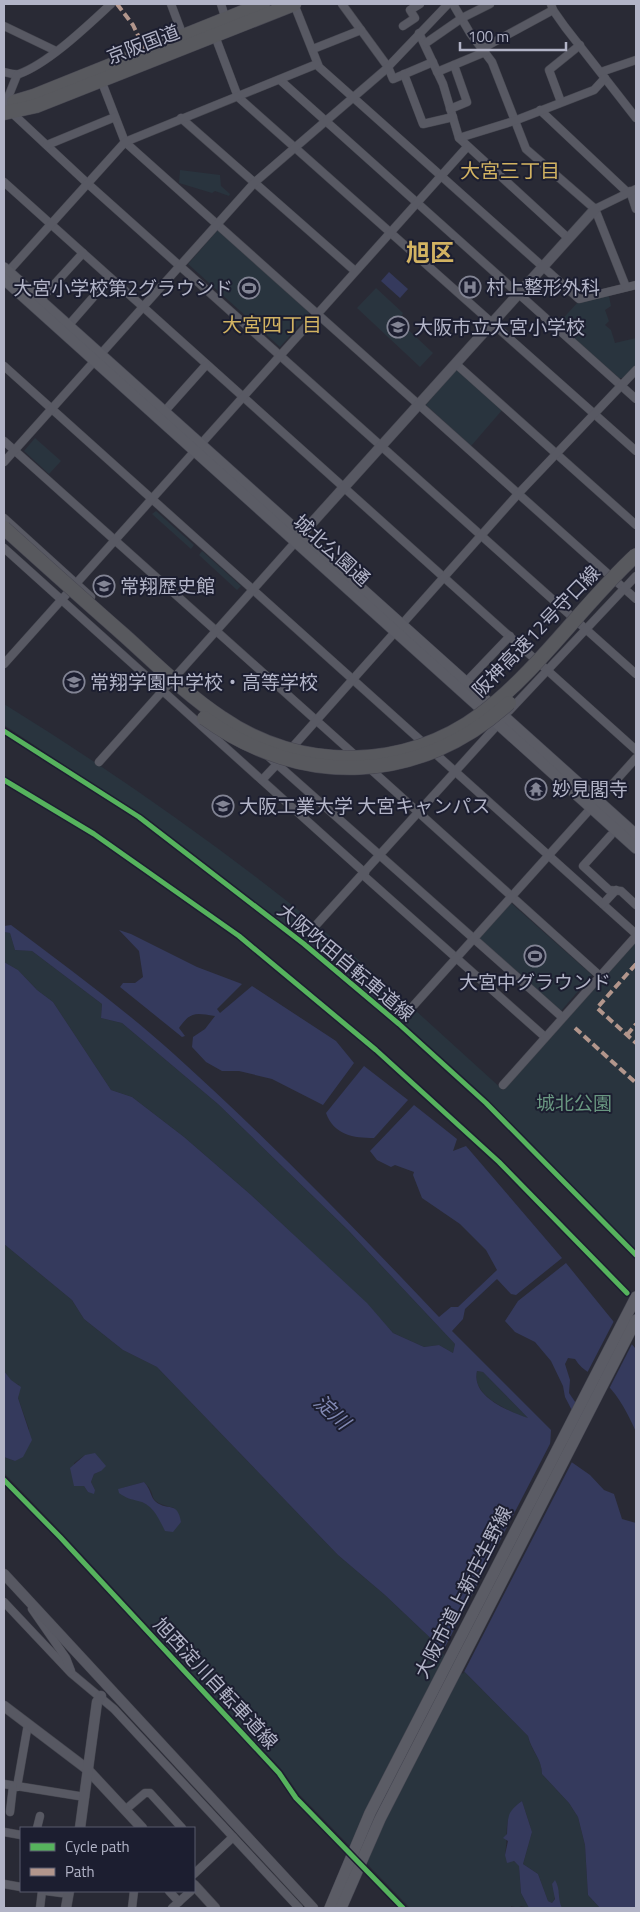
<svg xmlns="http://www.w3.org/2000/svg" width="640" height="1912" viewBox="0 0 640 1912" font-family="'Titillium Web','Noto Sans JP',sans-serif">
<style>
.green{fill:#29343e;fill-rule:evenodd}
.water{fill:#353a5d;fill-rule:evenodd}
.pier{fill:#292a35}
.lines{fill:none;stroke-linecap:round;stroke-linejoin:round}
.street-casing{stroke:#45464f;stroke-width:9}
.secondary-casing{stroke:#45464f;stroke-width:11}
.primary-casing{stroke:#464752;stroke-width:12}
.highway-casing{stroke:#464651;stroke-width:15}
.street{stroke:#585963;stroke-width:8}
.secondary{stroke:#575862;stroke-width:10}
.primary{stroke:#5b5c65;stroke-width:11}
.highway{stroke:#58595e;stroke-width:14}
.highway-bridge-casing{stroke:#464651;stroke-width:15;stroke-linecap:butt}
.highway-bridge{stroke:#58595e;stroke-width:14}
.quiet{stroke:#b2968c;stroke-width:4;stroke-dasharray:8 4;stroke-linecap:butt}
.cycleway-casing{stroke:#1c1e30;stroke-width:8}
.cycleway{stroke:#56b35d;stroke-width:5}
.labels{text-anchor:middle;stroke-width:4;stroke-linejoin:round;paint-order:stroke}
.street-label{font-size:19px;fill:#b2b4c7;stroke:#1c1e30}
.poi-label{font-size:19px;fill:#b2b4c7;stroke:#1c1e30;text-anchor:start}
.park-label{font-size:19px;fill:#699781;stroke:#1c1e30}
.neighbourhood-label{font-size:20px;fill:#d2b362;stroke:#1c1e30}
.water-label{font-size:20px;font-style:italic;fill:#8188b2;stroke:#1c1e30}
.district-label{font-size:24px;font-weight:bold;fill:#d2b362;stroke:#1c1e30}
</style>
<rect width="100%" height="100%" fill="#292a35"/>
<g class="green">
<path d="M180,170l40,5 1,11 9,8 -1,2 -14,-5 -3,2 -33,-10z"/>
<path d="M218,230l92,83 -30,34 -92,-83z"/>
<path d="M376,288l27,25 -4,8 34,32 -13,14 -63,-59z"/>
<path d="M609,296l2,10 -6,4 4,11 -4,4 6,5 4,13 21,-5v27l-13,13h-4l-61,-54 20,-22z"/>
<path d="M456,369h2l45,40 -32,37 -45,-41z"/>
<path d="M35,438l26,23 -12,13 -25,-23z"/>
<path d="M156,511l38,34 -3,4 -39,-35z"/>
<path d="M202,551l39,35 -4,4 -38,-35z"/>
<path d="M4,704c110,68 217,143 318,225 62,51 121,107 181,161l133,-148v310l-146,-148 -149,-133 -187,-146 -150,-100z"/>
<path d="M511,903l81,72 -31,36 -82,-73z"/>
<path d="M4,932l6,1 5,17 17,1 70,53 -1,14 21,5 96,81 130,126 107,114 -2,9 -14,-8 -15,2 -31,-14 -27,-30 -115,-108 -67,-58 -52,-40 -21,-7 -58,-88 -16,-12 -19,-20 -14,-8z"/>
<path d="M4,1244l68,56 12,19 39,31 34,17 181,188 47,40 57,54 86,87c3,15 14,23 14,38l27,29 9,14 7,28 3,50 12,13h-38l-4,-8 1,-7 -7,-9c3,7 5,13 0,19l-4,-2 -10,-27 -15,-10 9,-32 -10,-31c-21,15 -13,31 -17,54l14,10 2,28 8,15 -8,-2 -3,2 -7,-2v2h-101l-111,-114 -17,-24 -218,-235 -60,-62v-16l11,4 14,-32 -11,-31 1,-13 -8,-4 -7,-10zM85,1455l16,16 -7,3 -3,8 4,8 -7,2 -4,-6h-10v-23zM144,1482c16,15 -1,18 30,26l-18,5 -8,-8 -29,-16z"/>
<path d="M477,1371l6,1 46,47c-19,-8 -58,-22 -52,-48z"/>
</g>
<g class="water">
<path d="M389,272l19,17 -8,9 -19,-17z"/>
<path d="M11,925c56,42 112,83 164,130 92,83 179,172 264,262l12,-10h7l39,-37 -11,-20 -26,-26 -38,-26 -9,-23 1,-3 -19,-7 -4,2 -14,-7 -7,-9 44,-46 43,34 -4,12 13,-5 96,112 -46,37 -5,-1 -14,-15 -32,30 -2,10 -11,12 99,99 -1,17 40,28 14,15 10,4 8,25 14,4v385h-36l-12,-13 -3,-50 -7,-28 -9,-14 -27,-29c0,-15 -11,-24 -14,-38l-86,-87 -57,-54 -47,-40 -181,-188 -34,-17 -39,-31 -12,-19 -68,-56v-282l14,8 19,20 16,12 58,88 21,7 52,40 67,58 116,108 26,30 31,14 15,-2 14,8 2,-9 -107,-114 -130,-126 -96,-81 -21,-5 1,-14 -70,-53 -17,-1 -5,-17 -6,-1v-6zM477,1371l6,1 45,46c-19,-7 -57,-21 -51,-47z"/>
<path d="M119,930l12,4 66,33 45,17 -25,25 3,4 32,-27 84,55 18,22 -31,42 -51,-26 -33,-8h-17l-16,-9 -14,-15 1,-10 12,-8 10,-13c-20,-3 -24,-5 -36,12l6,8 -3,1 -62,-50 3,-4h12l8,-6 -4,-26z"/>
<path d="M364,1066l44,34 -34,38c-21,0 -40,-3 -48,-25z"/>
<path d="M566,1263l69,85 1,84c-7,-16 -17,-36 -30,-48 -11,-9 -23,-12 -31,-25l-7,-1 -3,6 5,16 -1,13 15,22 -5,9 -14,-27 -2,-11 -12,-25 -16,-19 -20,-10 -10,-11 13,-20z"/>
<path d="M4,1371l7,9 10,7 -3,11 14,42 -9,17 -8,4 -11,-4z"/>
<path d="M95,1453l11,13 -5,5 -7,3 -3,8 4,8 -1,4 -6,-2 -4,-6h-10l-4,-18 15,-13z"/>
<path d="M144,1482c7,7 6,15 12,20 11,9 22,-1 25,20l-8,10 -8,-1c-6,-12 -12,-27 -27,-30 -8,-2 -12,-3 -19,-8l-1,-4z"/>
<path d="M522,1801l10,31 -9,32 15,10 10,27 4,2 3,-4 -3,-15 3,-4c6,10 2,18 7,28h-33l-8,-15 -2,-27 -5,-5 -7,2 -2,-8 3,-14 -5,-3 4,-4c1,-18 0,-22 15,-33z"/>
</g>
<g class="pier">
<path d="M615,1319l18,23 -25,49 -22,-16z"/>
<path d="M553,1438v7l20,15 -110,214 -21,-21z"/>
</g>
<g class="lines">
<g class="street-casing">
<g id="street">
<path d="M171,4l12,32"/>
<path d="M221,4l5,16"/>
<path d="M294,4l25,63 260,232 57,-14"/>
<path d="M342,4l46,63 5,12 40,-17"/>
<path d="M453,4l17,29 22,29 34,87 69,60 31,78"/>
<path d="M551,4l2,6 12,17 71,91"/>
<path d="M4,26l52,25"/>
<path d="M403,26l12,-8 -5,-8 10,-6"/>
<path d="M217,33l-2,3 23,61 398,354"/>
<path d="M419,33l24,51 16,54 109,100"/>
<path d="M426,43l36,-25 28,-14"/>
<path d="M483,48l70,-38"/>
<path d="M313,49l48,-19"/>
<path d="M4,72c4,1 10,3 15,2 30,-11 68,-48 92,-70"/>
<path d="M437,72l48,-20"/>
<path d="M601,72l35,-12"/>
<path d="M404,74l19,50 30,-7"/>
<path d="M101,80l24,62 511,457"/>
<path d="M280,80l356,319"/>
<path d="M561,102l-12,-32 31,-25"/>
<path d="M6,104l5,8 76,71 549,491"/>
<path d="M5,105l12,-30"/>
<path d="M450,109l17,-7 -13,-37"/>
<path d="M540,110l87,82"/>
<path d="M181,118l174,153"/>
<path d="M459,138l55,-17 80,-31 11,-12"/>
<path d="M47,145l68,-28"/>
<path d="M4,182l632,568"/>
<path d="M630,191l6,18"/>
<path d="M595,209l41,-20"/>
<path d="M6,274l119,-132 192,-78"/>
<path d="M40,300l43,-47"/>
<path d="M68,326l42,-48"/>
<path d="M456,364l180,161"/>
<path d="M4,366l632,568"/>
<path d="M164,412l42,-47"/>
<path d="M4,441l352,315"/>
<path d="M4,462l251,-280 130,-112 63,-66"/>
<path d="M4,518l87,79"/>
<path d="M4,548l361,325"/>
<path d="M4,664l463,-517"/>
<path d="M466,682l44,-46"/>
<path d="M509,711l127,-135"/>
<path d="M289,751l229,-257 118,-124"/>
<path d="M269,757l293,260"/>
<path d="M99,762l200,-224"/>
<path d="M367,766l233,210"/>
<path d="M262,780l18,-19"/>
<path d="M611,835l-28,31 26,24 12,1 15,14"/>
<path d="M363,875l182,162"/>
<path d="M603,904l13,-14"/>
<path d="M317,924l183,-202"/>
<path d="M414,1005l222,-247"/>
<path d="M503,1085l133,-149"/>
<path d="M4,1602l67,71 43,36 185,199"/>
<path d="M32,1609l34,49 5,13"/>
<path d="M4,1784l81,13"/>
<path d="M17,1787l11,-63"/>
<path d="M125,1810l20,-17h5l32,35"/>
<path d="M10,1812l3,-26"/>
<path d="M37,1828l3,-12"/>
<path d="M4,1832l17,3"/>
<path d="M194,1874l39,-37"/>
<path d="M4,1884l17,3"/>
<path d="M46,1891l23,3"/>
<path d="M169,1891l10,11"/>
<path d="M40,1908l2,-17"/>
<path d="M132,1908l2,-17"/>
<path d="M172,1908l19,-17"/>
</g>
</g>
<g class="secondary-casing">
<g id="secondary">
<path d="M301,535l294,-326"/>
<path d="M4,1574l309,334"/>
<path d="M4,1706l83,63 55,59"/>
<path d="M80,1828l17,-126 4,-6"/>
<path d="M194,1885l21,23"/>
<path d="M66,1908l3,-17"/>
</g>
</g>
<g class="primary-casing">
<g id="primary">
<path d="M4,268l632,567"/>
<path d="M4,279l632,569"/>
<path d="M330,1908l40,-95 266,-516"/>
<path d="M341,1908l39,-89 256,-499"/>
</g>
</g>
<g class="highway-casing">
<g id="highway">
<path d="M14,102l20,-6 229,-92"/>
<path d="M4,113l32,-7 258,-102"/>
</g>
</g>
<use href="#street" class="street"/>
<use href="#secondary" class="secondary"/>
<use href="#primary" class="primary"/>
<use href="#highway" class="highway"/>
<g class="highway-bridge-casing">
<g id="highway-bridge">
<path d="M4,528c40,36 80,72 121,108 31,28 62,59 97,82 78,54 183,53 259,-4 59,-45 101,-109 155,-159"/>
<path d="M204,718c98,71 216,66 305,-15"/>
</g>
</g>
<use href="#highway-bridge" class="highway-bridge"/>
<g class="quiet">
<path d="M117,4l16,21 13,27"/>
<path d="M636,964l-39,44 39,35"/>
<path d="M575,1028l61,55"/>
<path d="M627,1035l9,-11"/>
</g>
<g class="cycleway-casing">
<g id="cycleway">
<path d="M4,731l135,86 165,127 95,80 87,79 150,152"/>
<path d="M4,780l90,54 145,102 137,114 123,112 128,131"/>
<path d="M4,1480l56,57 219,236 17,25 107,110"/>
</g>
</g>
<use href="#cycleway" class="cycleway"/>
</g>
<defs>
<g id="hospital-ring" transform="scale(1.125)"><circle r="9.5" fill="#1c1e30" stroke="#828494" stroke-width="1.5"/><path d="M-5-5h3v3.5h4V-5h3V5h-3V1.5h-4V5h-3Z" fill="#828494"/></g>
<g id="stadium-ring" transform="scale(1.125)"><circle r="9.5" fill="#1c1e30" stroke="#828494" stroke-width="1.5"/><path d="M0-5a6.5 5 0 1 0 0 10a6.5 5 0 1 0 0-10ZM-3.5-1.8h7v3.6h-7Z" fill="#828494"/></g>
<g id="school-ring" transform="scale(1.125)"><circle r="9.5" fill="#1c1e30" stroke="#828494" stroke-width="1.5"/><path d="M0-5L7-2L0 1L-7-2ZM-4 1L0 2.5L4 1V4Q0 6-4 4Z" fill="#828494"/></g>
<g id="university-ring" transform="scale(1.125)"><circle r="9.5" fill="#1c1e30" stroke="#828494" stroke-width="1.5"/><path d="M0-5L7-2L0 1L-7-2ZM-4 1L0 2.5L4 1V4Q0 6-4 4Z" fill="#828494"/></g>
<g id="temple-ring" transform="scale(1.125)"><circle r="9.5" fill="#1c1e30" stroke="#828494" stroke-width="1.5"/><path d="M0-6L5-2H3V0L6.5 2.5H4V6H1.5V3h-3V6H-4V2.5H-6.5L-3 0V-2H-5Z" fill="#828494"/></g>
</defs>
<g fill-rule="evenodd">
<use href="#hospital-ring" x="470" y="287"/>
<use href="#stadium-ring" x="249" y="288"/>
<use href="#school-ring" x="398" y="327"/>
<use href="#university-ring" x="104" y="586"/>
<use href="#school-ring" x="74" y="682"/>
<use href="#temple-ring" x="536" y="789"/>
<use href="#university-ring" x="223" y="806"/>
<use href="#stadium-ring" x="535" y="956"/>
</g>
<g class="labels">
<g class="street-label">
<text transform="translate(143 44) rotate(-21)" y="7">京阪国道</text>
<text transform="translate(332 550) rotate(42)" y="7">城北公園通</text>
<text transform="translate(536 631) rotate(-46)" y="7">阪神高速12号守口線</text>
<text transform="translate(346 962) rotate(40)" y="7">大阪吹田自転車道線</text>
<text transform="translate(463 1592) rotate(-63)" y="7">大阪市道上新庄生野線</text>
<text transform="translate(216 1683) rotate(47)" y="7">旭西淀川自転車道線</text>
</g>
<g class="poi-label">
<text x="486" y="294">村上整形外科</text>
<text x="233" y="295" text-anchor="end">大宮小学校第2グラウンド</text>
<text x="414" y="334">大阪市立大宮小学校</text>
<text x="120" y="593">常翔歴史館</text>
<text x="90" y="689">常翔学園中学校・高等学校</text>
<text x="552" y="796">妙見閣寺</text>
<text x="239" y="813">大阪工業大学 大宮キャンパス</text>
<text x="535" y="989" text-anchor="middle">大宮中グラウンド</text>
</g>
<g class="park-label">
<text x="574" y="1110">城北公園</text>
</g>
<g class="neighbourhood-label">
<text x="510" y="178">大宮三丁目</text>
<text x="272" y="332">大宮四丁目</text>
</g>
<g class="water-label">
<text transform="translate(332 1412) rotate(42)" y="7">淀川</text>
</g>
<g class="district-label">
<text x="430" y="261">旭区</text>
</g>
</g>
<rect width="640" height="1912" fill="none" stroke="#b2b4c7" stroke-width="10"/>
<rect x="20" y="1827" width="175" height="65" fill="#1c1e30" stroke="#585a6c"/>
<rect x="30" y="1843" width="25" height="8" fill="#56b35d" stroke="#585a6c"/>
<text x="65" y="1852" font-size="15" fill="#b2b4c7">Cycle path</text>
<rect x="30" y="1868" width="25" height="8" fill="#b2968c" stroke="#585a6c"/>
<text x="65" y="1877" font-size="15" fill="#b2b4c7">Path</text>
<path d="M460 42v8h106v-8" fill="none" stroke="#b2b4c7" stroke-width="2.5"/>
<text x="468" y="42" font-size="15" fill="#b2b4c7" stroke="#1c1e30" stroke-width="4" paint-order="stroke">100 m</text>
</svg>
